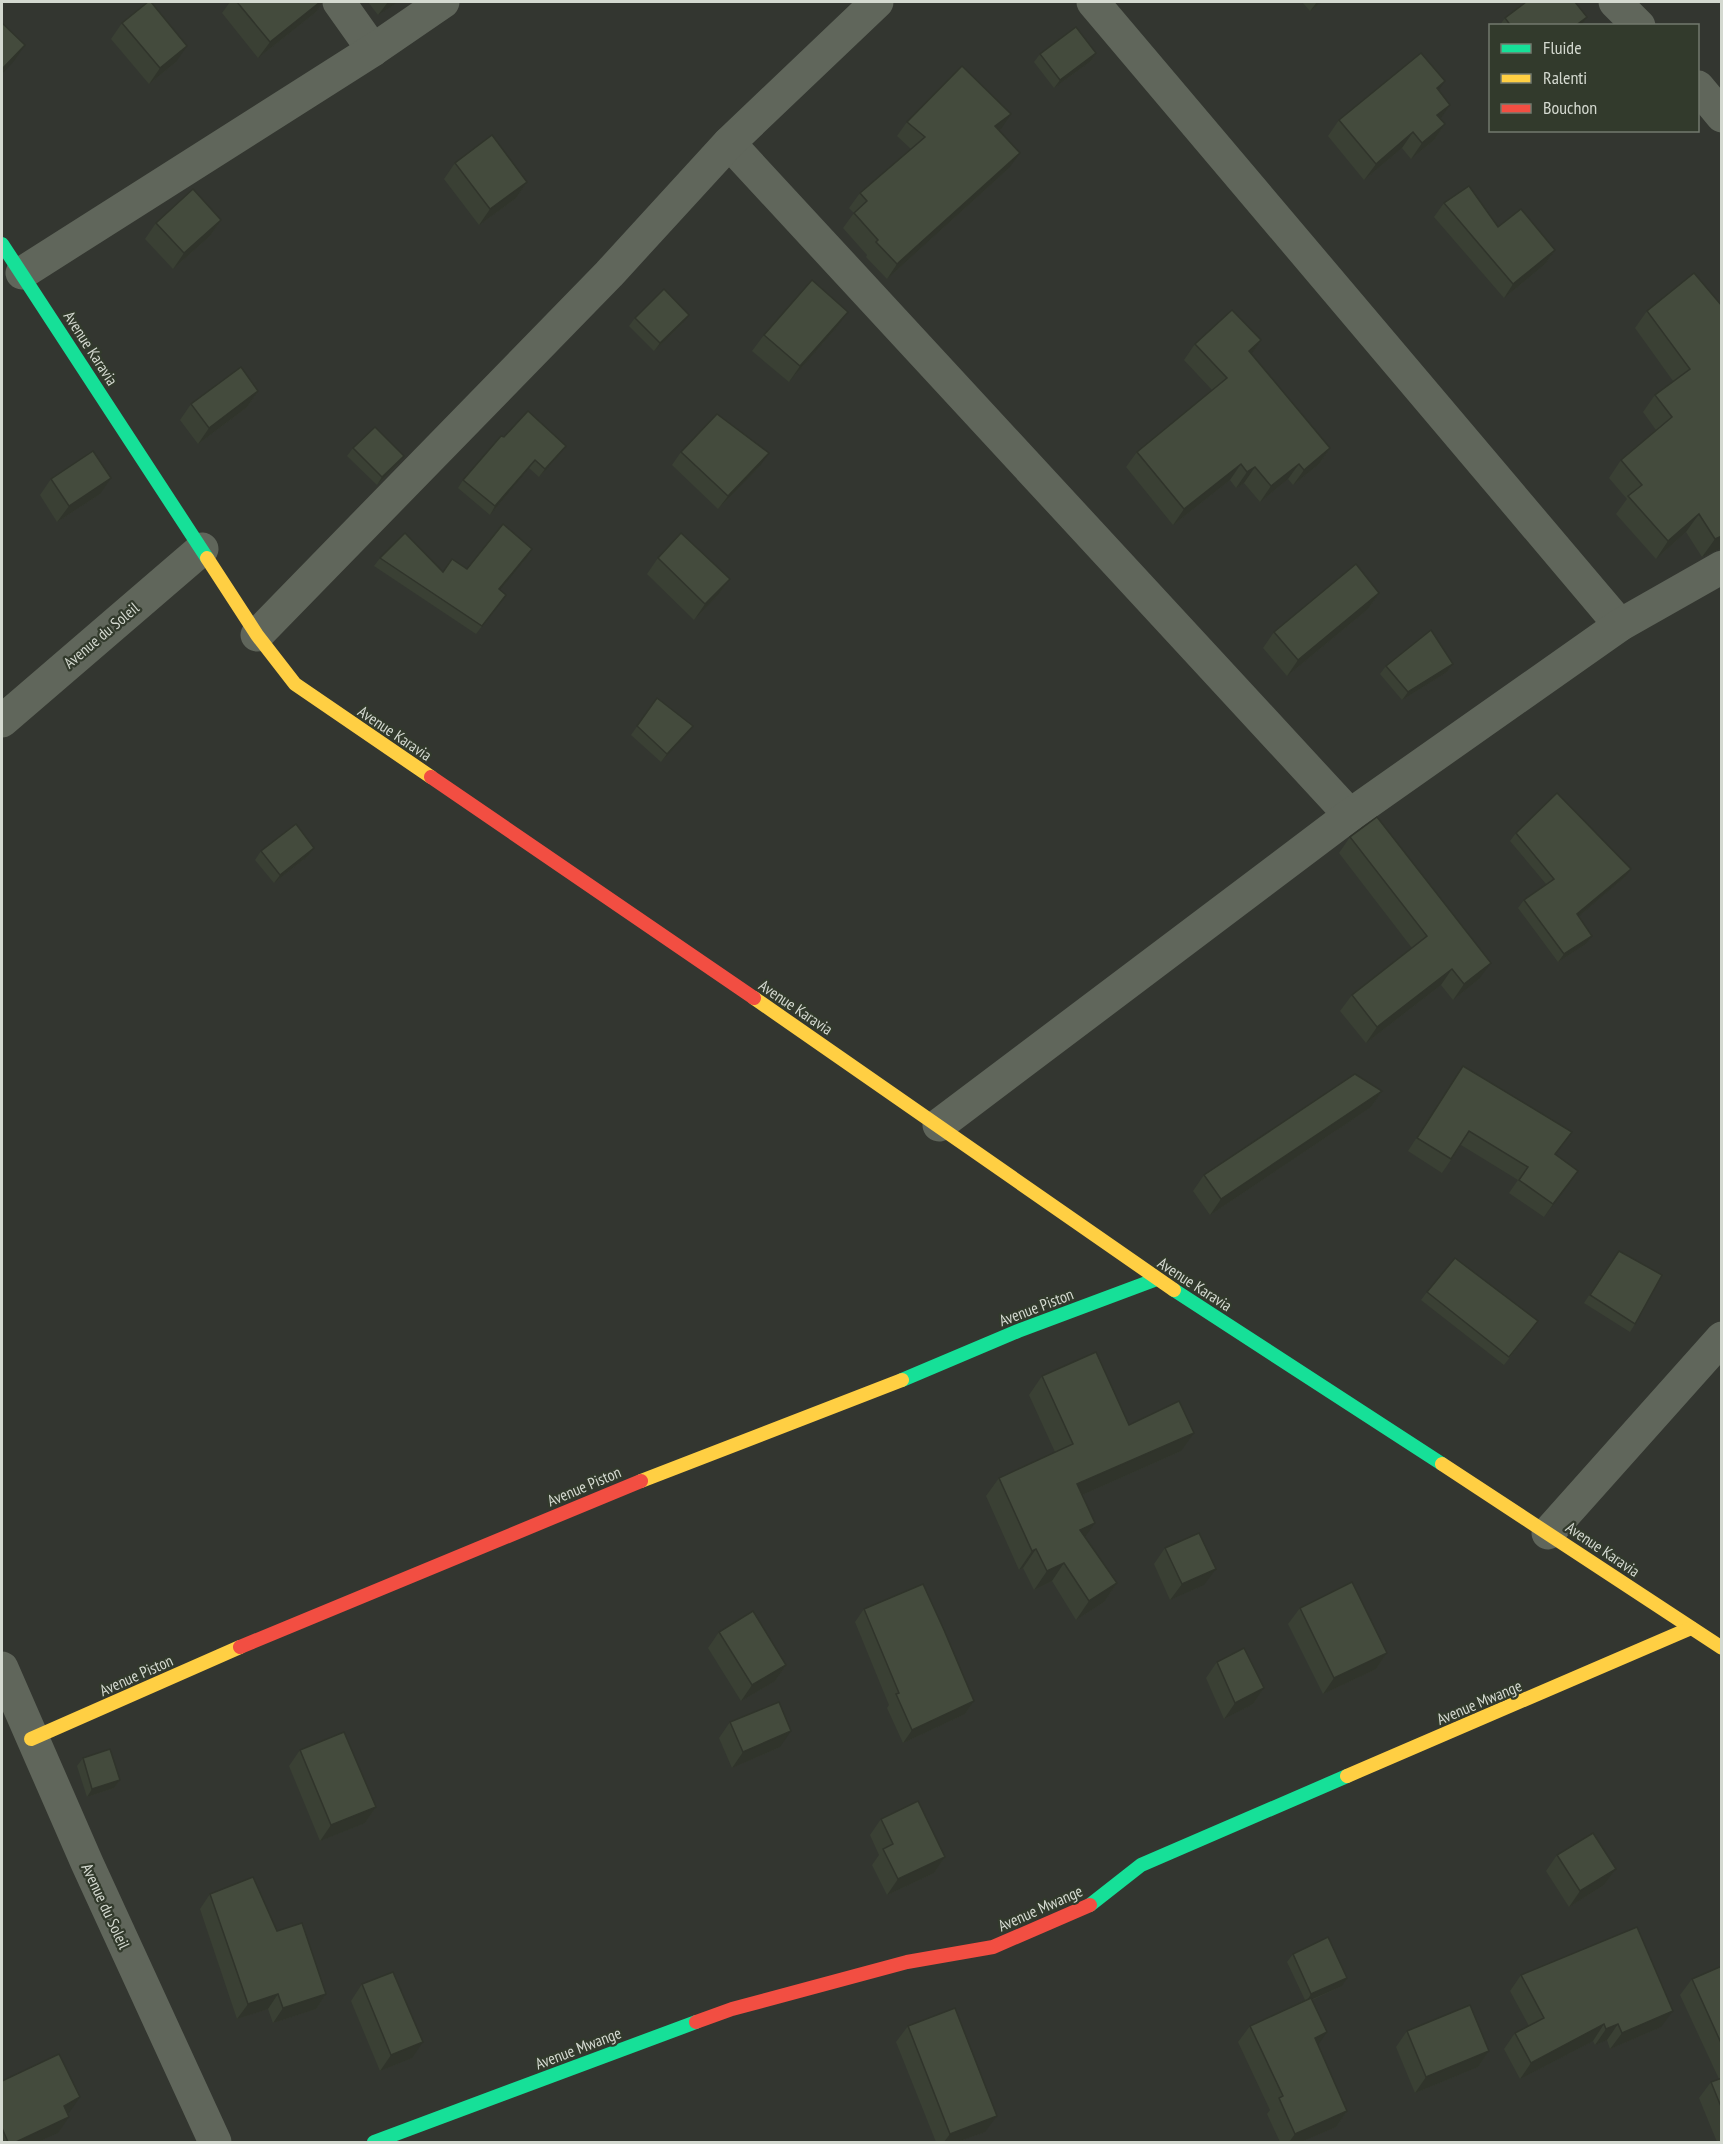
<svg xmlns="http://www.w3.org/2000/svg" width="1723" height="2144" viewBox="0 0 1723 2144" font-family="'PT Sans Narrow',sans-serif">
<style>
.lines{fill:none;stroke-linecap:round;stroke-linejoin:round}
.street{stroke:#60665b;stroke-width:33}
.fast{stroke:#16e098;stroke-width:14}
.slow{stroke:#ffcf43;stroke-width:14}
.jam{stroke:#f24e42;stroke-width:14}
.wall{fill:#3a4034}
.shaded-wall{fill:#30342b}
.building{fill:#444b3d;stroke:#30342b;stroke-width:1.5}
.labels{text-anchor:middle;stroke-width:4.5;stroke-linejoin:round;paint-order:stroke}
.street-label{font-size:16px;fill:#d4d9d0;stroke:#323a2c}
</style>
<rect width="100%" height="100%" fill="#333630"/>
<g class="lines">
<g class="street">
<path d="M339,2l34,48"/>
<path d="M1093,2l527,623"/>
<path d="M1615,2l24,24"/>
<path d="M1698,87l24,29"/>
<path d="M729,143l621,672"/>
<path d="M22,273l351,-223 70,-48"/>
<path d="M257,635l352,-361 120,-131 148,-141"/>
<path d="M2,721l200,-172"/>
<path d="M939,1125l411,-310 270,-190 102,-58"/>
<path d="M1548,1533l174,-195"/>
<path d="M2,1668l85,195 128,279"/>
</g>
<g class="fast">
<path d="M2,244l205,314"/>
<path d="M1174,1290l268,174"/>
<path d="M902,1380l116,-49 139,-52"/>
<path d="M1090,1905l51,-40 206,-89"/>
<path d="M374,2142l322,-120"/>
</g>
<g class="slow">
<path d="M207,558l50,77 38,49 136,93"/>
<path d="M754,998l420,292"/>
<path d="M1442,1464l280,184"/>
<path d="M641,1481l261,-101"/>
<path d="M31,1739l209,-92"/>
<path d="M1347,1776l344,-148"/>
</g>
<g class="jam">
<path d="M431,777l323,221"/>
<path d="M240,1647l401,-166"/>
<path d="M696,2022l36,-13 175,-47 86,-15 97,-42"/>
</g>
</g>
<g class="wall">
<path d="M230,2h93l-7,10 -58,46 -36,-45z"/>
<path d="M368,2h30l-20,13z"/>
<path d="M1302,2h20l-12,9z"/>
<path d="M1587,17l-6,9h-82l6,-8z"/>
<path d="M122,23l54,39 -27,22 -38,-45z"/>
<path d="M1096,53l-5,8 -37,27 -20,-26 6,-8z"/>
<path d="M1439,90l11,15 -10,14 5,5 -11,16 -23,19 -9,-11 -38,32 -36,-44 11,-16z"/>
<path d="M907,122l94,7 -2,1 10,38 -122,111 -21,-22 1,-2 -24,-27 11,-15 -5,-5 11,-15 51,-44 -14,-13z"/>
<path d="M455,163l72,19 -11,16 -37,27 -35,-46z"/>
<path d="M1444,203l54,24 57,23 -10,14 -41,34 -70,-81z"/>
<path d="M221,220l-11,16 -37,33 -28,-30 11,-16z"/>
<path d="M1722,306v242l-20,9 -16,-25 -30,27 -40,-45 11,-15 -18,-21 12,-18 35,-30 -13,-18 12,-17 18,-14 -38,-53 12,-17z"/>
<path d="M848,312l-12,16 -47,54 -37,-31 12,-16z"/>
<path d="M635,318l48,5 -29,28 -25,-25z"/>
<path d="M1261,340l-10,14 79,94 -11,16 -26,21 -5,-6 -28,23 -16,-19 -8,5 -6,-8 -57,45 -47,-58 11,-15 75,-62 -28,-30 11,-16z"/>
<path d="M258,391l-11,16 -49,37 -18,-24 11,-16z"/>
<path d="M504,437l62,9 -6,8 -21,23 -10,-9 -39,47 -32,-27 5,-8z"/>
<path d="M353,448l51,8 -6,8 -21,21 -30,-29z"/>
<path d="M681,452l79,14 -42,43 -46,-44z"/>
<path d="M51,479l49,15 -43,28 -17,-27z"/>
<path d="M527,557l-28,33 7,5 -30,39 -102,-68 6,-8 63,14 24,-3z"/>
<path d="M658,558l72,21 -12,16 -24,25 -47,-46z"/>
<path d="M1379,593l-11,16 -81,67 -24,-28 11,-16z"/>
<path d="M1453,664l-6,8 -45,28 -22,-26 6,-8z"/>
<path d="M657,698l30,36 -26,28 -30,-27z"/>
<path d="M1516,833l109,44 -46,39 13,20 -6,8 -28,18 -40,-54 6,-8 22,-16 -36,-43z"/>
<path d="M1350,837l129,142 -26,21 -12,-15 -75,58 -26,-32 12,-16 60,-47 -73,-95z"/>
<path d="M314,848l-6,8 -34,27 -19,-23 6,-9z"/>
<path d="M1463,1066l99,79 -7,10 23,16 -34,46 -35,-24 9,-13 -57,-35 -19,28 -34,-22z"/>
<path d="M1382,1091l-11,16 -161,108 -17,-24 11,-16z"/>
<path d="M1613,1259l22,65 -5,8 -46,-29z"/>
<path d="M1427,1292l111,29 -34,44 -83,-65z"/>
<path d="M1042,1376l87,49 52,26 -99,44 3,42 32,46 -13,19 -28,18 -24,-39 -18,9 -11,-22 -4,2 -33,-74 13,-18 56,-26 -26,-57z"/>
<path d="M1165,1548l39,37 -34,15 -16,-36z"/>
<path d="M1300,1608l87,45 -11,16 -53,25 -35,-70z"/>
<path d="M864,1609l110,92 -9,13 -62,29 -16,-35 2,-3 -34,-83z"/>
<path d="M719,1632l67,33 -11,16 -34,20 -33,-53z"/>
<path d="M1217,1662l47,26 -11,16 -29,15 -18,-41z"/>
<path d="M730,1722l50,25 -48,21 -13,-30z"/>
<path d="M300,1750l76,57 -11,16 -45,18 -31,-75z"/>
<path d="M83,1758l37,22 -6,8 -27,9 -10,-31z"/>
<path d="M881,1819l64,38 -11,16 -47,22 -15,-30 7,-10 -9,-20z"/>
<path d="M1557,1855l59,14 -12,16 -35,22 -23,-36z"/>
<path d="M210,1894l67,37 49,63 -10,15 -43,14 -5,-14 -31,10 -37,-110z"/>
<path d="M1293,1954l49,32 -30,14 6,45 29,66 -11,16 -35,15h-21l-13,-28 3,-4 -32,-68 12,-16 55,-26 -18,-38z"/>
<path d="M1722,1966v176h-5l-18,-44 12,-16 8,-3 -39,-84 12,-16z"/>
<path d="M1521,1975l140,52 -51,22 -3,-9 -12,5 -2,-4 -73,38 -16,-30 11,-16 14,-7 -19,-35z"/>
<path d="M362,1984l50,74 -32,13 -29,-70z"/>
<path d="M908,2026l77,106 -28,10h-21l-40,-100z"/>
<path d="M1407,2031l82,20 -11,16 -63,26 -19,-46z"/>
<path d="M2,2081l67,32 -1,1 -10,19 -20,9h-36z"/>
</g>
<g class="shaded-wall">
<path d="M320,2h3l-7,10 -58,46 12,-16z"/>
<path d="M388,2h10l-20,13z"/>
<path d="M1317,2h5l-12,9z"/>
<path d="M1587,17l-6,9h-6z"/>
<path d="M25,45l-11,16 -12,13v-5z"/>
<path d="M187,46l-11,16 -27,22 11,-16z"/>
<path d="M1096,53l-5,8 -37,27 6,-8z"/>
<path d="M1445,81l-11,16 3,-9z"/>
<path d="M1450,105l-11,16 -2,-6z"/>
<path d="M1011,114l-10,15 -16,12 10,-15z"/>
<path d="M1445,124l-11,16 -23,19 11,-16z"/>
<path d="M1413,132l-11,16 -38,32 12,-16z"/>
<path d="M1020,153l-11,15 -122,111 10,-15z"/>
<path d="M527,182l-11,16 -37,27 11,-16z"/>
<path d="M221,220l-11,16 -37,33 11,-16z"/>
<path d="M1555,250l-10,14 -41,34 9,-14z"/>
<path d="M848,312l-12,16 -47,54 11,-16z"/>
<path d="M689,315l-6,8 -29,28 6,-8z"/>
<path d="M1261,340l-11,16 -1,-5z"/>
<path d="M258,391l-11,16 -49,37 11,-16z"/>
<path d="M566,446l-6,8 -21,23 6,-8z"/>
<path d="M1330,448l-11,16 -26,21 11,-15z"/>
<path d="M769,453l-9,13 -42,43 10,-13z"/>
<path d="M404,456l-6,8 -21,21 5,-8z"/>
<path d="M535,460l-6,8 -39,47 5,-9z"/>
<path d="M1241,464l-11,16 -57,45 11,-16z"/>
<path d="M1299,464l-11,15 -28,23 11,-16z"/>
<path d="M1255,467l-11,16 -8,5 11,-16z"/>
<path d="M111,478l-11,16 -43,28 12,-16z"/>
<path d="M1699,514l-13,18 -30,27 12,-18z"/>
<path d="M1722,536v12l-20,9 13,-18z"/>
<path d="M532,549l-5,8 -34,41 6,-9z"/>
<path d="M730,579l-12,16 -24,25 11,-16z"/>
<path d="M1379,593l-11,16 -81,67 11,-16z"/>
<path d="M1453,664l-6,8 -45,28 6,-8z"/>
<path d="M693,726l-6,8 -26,28 6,-8z"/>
<path d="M314,848l-6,8 -34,27 6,-8z"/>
<path d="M1631,869l-6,8 -53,45 5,-8z"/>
<path d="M1592,936l-6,8 -28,18 6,-8z"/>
<path d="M1491,963l-12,16 -26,21 11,-16z"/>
<path d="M1452,969l-11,16 -75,58 11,-16z"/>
<path d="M1382,1091l-11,16 -161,108 11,-16z"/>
<path d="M1578,1171l-9,13 -25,33 9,-13z"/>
<path d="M1194,1433l-13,18 -117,52 13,-19z"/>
<path d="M1095,1523l-13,18 -2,-11z"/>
<path d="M1036,1549l-13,19 -4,2 13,-19z"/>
<path d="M1064,1563l-12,18 -18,9 13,-19z"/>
<path d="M1216,1569l-12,16 -34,15 12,-16z"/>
<path d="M1117,1583l-13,19 -28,18 13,-19z"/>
<path d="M1387,1653l-11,16 -53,25 11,-16z"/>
<path d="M786,1665l-11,16 -34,20 11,-16z"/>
<path d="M1264,1688l-11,16 -29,15 11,-16z"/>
<path d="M974,1701l-9,13 -62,29 9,-13z"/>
<path d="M791,1731l-11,16 -48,21 11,-16z"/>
<path d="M120,1780l-6,8 -27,9 5,-8z"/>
<path d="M376,1807l-11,16 -45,18 11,-16z"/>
<path d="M945,1857l-11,16 -47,22 11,-16z"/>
<path d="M1616,1869l-12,16 -35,22 11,-16z"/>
<path d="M1347,1978l-5,8 -36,16 5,-8z"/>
<path d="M278,1994l-10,15 -31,10 11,-15z"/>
<path d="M326,1994l-10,15 -43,14 10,-15z"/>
<path d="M1673,2011l-12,16 -51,22 12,-16z"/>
<path d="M1604,2024l-11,17 -73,38 11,-16z"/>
<path d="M1618,2024l-11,16 -12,5 11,-16z"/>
<path d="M1327,2032l-11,16 -1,-10z"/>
<path d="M423,2042l-11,16 -32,13 11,-16z"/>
<path d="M1489,2051l-11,16 -63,26 11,-16z"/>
<path d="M80,2097l-11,16 -16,9 11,-16z"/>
<path d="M1347,2111l-11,16 -35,15h-12l6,-8z"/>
<path d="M997,2116l-12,16 -28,10h-13l6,-8z"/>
<path d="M69,2117l-11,16 -20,9h-22z"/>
</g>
<g class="building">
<path d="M148,2h3l36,44 -27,22 -38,-45z"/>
<path d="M237,2h83l-50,40z"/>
<path d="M1526,2h49l12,15 -12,9h-64l-6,-8z"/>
<path d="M2,23l23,22 -23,24z"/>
<path d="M1076,27l20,26 -36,27 -20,-26z"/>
<path d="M1421,53l24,28 -8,7 13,17 -13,10 8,9 -23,19 -9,-11 -37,32 -37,-44z"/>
<path d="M962,66l49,48 -16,12 25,27 -123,111 -21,-22 2,-2 -24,-27 13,-12 -7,-8 65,-56 -18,-15z"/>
<path d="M492,135l35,47 -37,27 -35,-46z"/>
<path d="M1469,186l29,41 23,-18 34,41 -42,34 -69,-81z"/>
<path d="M193,189l28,31 -37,33 -28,-30z"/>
<path d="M1694,273l28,33v230l-7,3 -16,-25 -31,27 -40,-45 14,-11 -21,-25 51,-43 -17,-22 35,-26 -43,-58z"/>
<path d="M812,280l36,32 -48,54 -36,-31z"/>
<path d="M664,289l25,26 -29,28 -25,-25z"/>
<path d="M1232,310l29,30 -12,11 81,97 -26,22 -5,-6 -28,22 -16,-19 -8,5 -6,-8 -57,45 -47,-57 90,-74 -32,-34z"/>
<path d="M241,367l17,24 -49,37 -18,-24z"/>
<path d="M528,411l38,35 -21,23 -10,-9 -40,46 -32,-26 38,-44 3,1z"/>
<path d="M717,414l52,39 -41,43 -47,-44z"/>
<path d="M375,427l29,29 -22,21 -29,-29z"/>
<path d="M93,451l18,27 -42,28 -18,-27z"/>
<path d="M503,524l29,25 -33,40 7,6 -24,31 -102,-68 25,-25 38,39 9,-13 15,10z"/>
<path d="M681,533l49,46 -25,25 -47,-46z"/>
<path d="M1356,564l23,29 -81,67 -24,-28z"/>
<path d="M1431,630l22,34 -45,28 -22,-26z"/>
<path d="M657,698l36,28 -26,28 -30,-28z"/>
<path d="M1557,793l74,76 -54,45 15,22 -28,18 -40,-54 30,-21 -38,-46z"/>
<path d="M1377,817l114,146 -27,21 -12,-15 -75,58 -25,-32 75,-59 -77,-99z"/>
<path d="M296,824l18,24 -34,27 -19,-24z"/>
<path d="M1463,1066l109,66 -17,22 23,17 -25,33 -34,-24 9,-13 -59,-36 -18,28 -34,-21z"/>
<path d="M1355,1074l27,17 -161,108 -17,-24z"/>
<path d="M1619,1251l43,24 -27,49 -45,-29z"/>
<path d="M1455,1258l83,63 -29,36 -82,-65z"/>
<path d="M1096,1352l33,73 50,-24 15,32 -117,51 18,39 -15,7 37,53 -28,18 -25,-38 -17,8 -11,-22 -4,2 -33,-73 74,-34 -31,-68z"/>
<path d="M1199,1533l17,36 -34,15 -17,-36z"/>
<path d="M1352,1582l35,71 -53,25 -34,-70z"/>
<path d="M923,1584l21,46 30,71 -62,29 -16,-36 3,-1 -35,-84z"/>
<path d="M753,1611l33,54 -34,20 -33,-53z"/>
<path d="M1244,1648l20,40 -29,15 -18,-41z"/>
<path d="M779,1702l12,29 -48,21 -13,-30z"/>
<path d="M344,1732l32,75 -45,18 -31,-75z"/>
<path d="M110,1749l10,31 -28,9 -9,-31z"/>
<path d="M918,1801l27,56 -47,22 -15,-30 10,-5 -12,-25z"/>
<path d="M1593,1833l23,36 -36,22 -23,-36z"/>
<path d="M253,1877l24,54 25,-8 24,71 -43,14 -5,-14 -30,10 -38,-110z"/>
<path d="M1637,1927l36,84 -51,22 -4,-9 -12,5 -2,-5 -73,39 -16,-30 29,-15 -23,-43z"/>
<path d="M1328,1937l19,41 -36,16 -18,-40z"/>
<path d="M1722,1966v79l-30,-66z"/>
<path d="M393,1972l30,70 -32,13 -29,-71z"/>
<path d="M1311,1998l16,34 -12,6 32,73 -52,23 -16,-36 4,-2 -33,-70z"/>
<path d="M1470,2005l19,46 -63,26 -19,-46z"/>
<path d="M955,2008l42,108 -47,18 -42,-108z"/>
<path d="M59,2054l21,43 -16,9 5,11 -53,25h-8l-6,-14v-47z"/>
<path d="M1722,2078v31l-11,-27z"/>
</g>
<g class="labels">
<g class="street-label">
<text transform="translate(91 348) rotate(57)" y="6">Avenue Karavia</text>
<text transform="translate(101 635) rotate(-40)" y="6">Avenue du Soleil</text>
<text transform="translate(395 733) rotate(34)" y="6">Avenue Karavia</text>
<text transform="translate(796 1007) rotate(34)" y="6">Avenue Karavia</text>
<text transform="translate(1195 1284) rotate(33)" y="6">Avenue Karavia</text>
<text transform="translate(1036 1307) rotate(-21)" y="6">Avenue Piston</text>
<text transform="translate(584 1486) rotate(-23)" y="6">Avenue Piston</text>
<text transform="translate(1603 1549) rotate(34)" y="6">Avenue Karavia</text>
<text transform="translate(136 1675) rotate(-24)" y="6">Avenue Piston</text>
<text transform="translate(1479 1702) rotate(-23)" y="6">Avenue Mwange</text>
<text transform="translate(106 1906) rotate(65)" y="6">Avenue du Soleil</text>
<text transform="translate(1040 1908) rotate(-24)" y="6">Avenue Mwange</text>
<text transform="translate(578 2048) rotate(-21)" y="6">Avenue Mwange</text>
</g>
</g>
<rect width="1723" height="2144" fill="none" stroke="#d4d9d0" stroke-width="6"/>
<rect x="1489" y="24" width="210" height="108" fill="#323a2c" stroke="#737a6e" stroke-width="1.5"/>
<rect x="1501" y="44" width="30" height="9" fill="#16e098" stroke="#737a6e" stroke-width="1.5"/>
<text x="1543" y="54" font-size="18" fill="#d4d9d0">Fluide</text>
<rect x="1501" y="74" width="30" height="9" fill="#ffcf43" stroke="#737a6e" stroke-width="1.5"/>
<text x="1543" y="84" font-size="18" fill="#d4d9d0">Ralenti</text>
<rect x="1501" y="104" width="30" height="9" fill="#f24e42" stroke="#737a6e" stroke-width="1.5"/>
<text x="1543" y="114" font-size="18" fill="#d4d9d0">Bouchon</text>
</svg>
